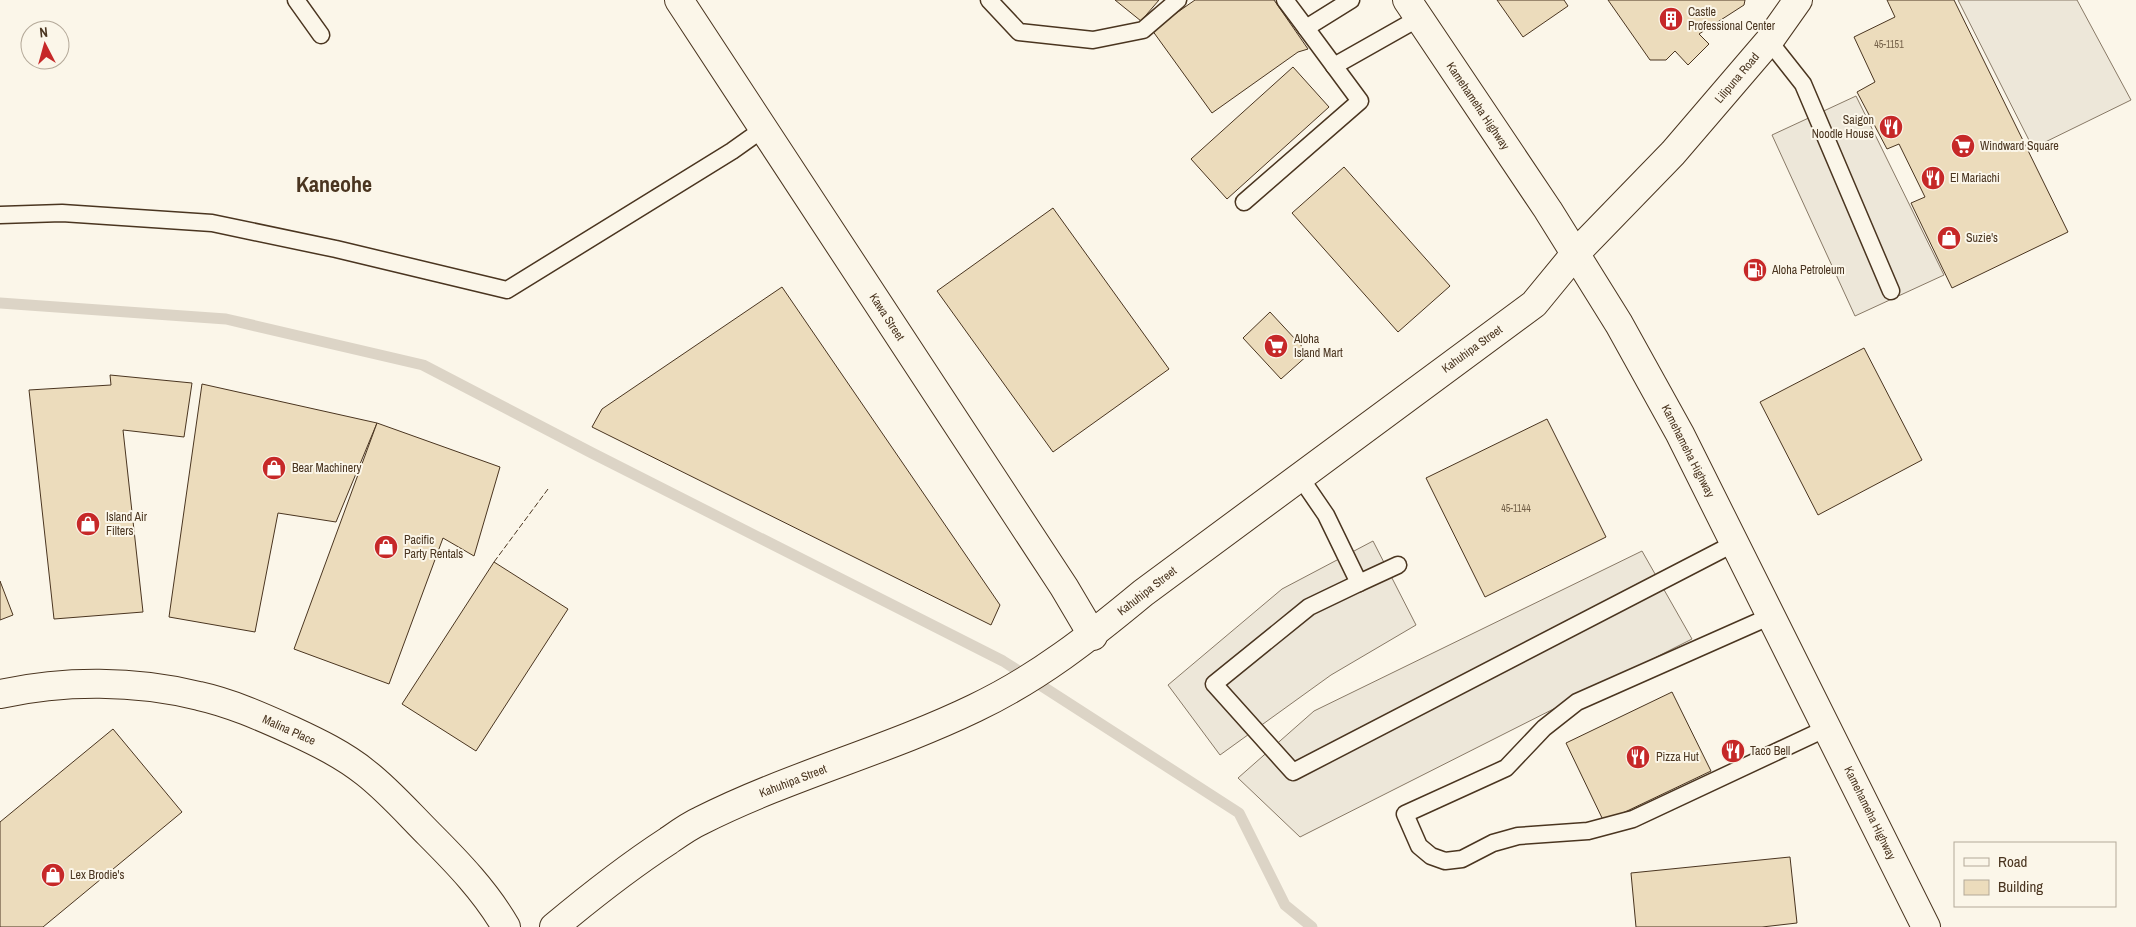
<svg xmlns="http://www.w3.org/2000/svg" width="2136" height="927" viewBox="0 0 2136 927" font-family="'Archivo Narrow',sans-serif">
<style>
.parking{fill:#ede7d9;stroke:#887966}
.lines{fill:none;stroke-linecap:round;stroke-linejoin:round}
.stream{stroke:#dcd4c6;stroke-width:11}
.building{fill:#ecdcbc;stroke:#4a3520}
.lane-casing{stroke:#4a3520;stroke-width:19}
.street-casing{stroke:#4a3520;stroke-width:30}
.secondary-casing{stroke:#4a3520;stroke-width:30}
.lane{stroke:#fbf6e9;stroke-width:16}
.street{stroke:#fbf6e9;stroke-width:28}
.secondary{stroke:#fbf6e9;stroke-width:28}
.fence{stroke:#4a3520;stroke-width:1;stroke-dasharray:6 2.5;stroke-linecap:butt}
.labels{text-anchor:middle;stroke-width:4;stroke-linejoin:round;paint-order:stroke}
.number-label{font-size:10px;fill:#725f47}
.poi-label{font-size:12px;fill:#4a3520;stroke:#fbf6e9;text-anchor:start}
.street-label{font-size:12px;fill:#4a3520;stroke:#fbf6e9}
.town-label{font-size:22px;font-weight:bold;fill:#4a3520;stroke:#fbf6e9}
</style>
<rect width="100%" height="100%" fill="#fbf6e9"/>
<g class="parking">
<path d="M1958,0h119l54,100 -98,48z"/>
<path d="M1856,96l88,179 -89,41 -83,-181z"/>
<path d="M1373,541l43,84 -85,50 -111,80 -52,-70 114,-96z"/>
<path d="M1642,551l50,88 -392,198 -62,-59 76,-67z"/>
</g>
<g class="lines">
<path class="stream" d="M0,303l226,16 197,46 169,88 411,208 236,152 46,92 27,22"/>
</g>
<g class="building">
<path d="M1115,0h44l-18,21z"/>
<path d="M1195,0h79l34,49 -10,3 -86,61 -60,-83z"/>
<path d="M1497,0h67l4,6 -45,31z"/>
<path d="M1608,0h137l-1,5 -45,29 10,10 -21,21 -13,-14 -9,9h-16z"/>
<path d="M1887,0h67l114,232 -116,56 -41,-85 14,-6 -26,-53 -12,5 -30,-57 18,-10 -21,-45 41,-20z"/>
<path d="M1293,67l36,40 -102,92 -36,-40z"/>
<path d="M1344,167l106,119 -52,46 -106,-119z"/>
<path d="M1053,208l116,161 -116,83 -116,-161z"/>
<path d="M782,287l218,318 -9,20 -399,-198 10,-18z"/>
<path d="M1270,312l39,42 -28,25 -38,-41z"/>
<path d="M1864,348l58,112 -104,55 -58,-113z"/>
<path d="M110,375l82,8 -8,54 -61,-7 20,182 -89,7 -25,-229 82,-5z"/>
<path d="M202,384l175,39 -41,99 -58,-9 -23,119 -86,-15z"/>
<path d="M1547,419l59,118 -121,60 -59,-119z"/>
<path d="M377,423l123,44 -26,89 -31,-18 -54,146 -95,-35z"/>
<path d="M494,562l74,47 -92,142 -74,-47z"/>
<path d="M0,581l13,34 -13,5z"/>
<path d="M1672,692l39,79 -107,51 -38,-79z"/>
<path d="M113,729l69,83 -139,115h-43v-105z"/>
<path d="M1790,857l7,66 -35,4h-126l-5,-54z"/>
</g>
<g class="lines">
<g class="lane-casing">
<g id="lane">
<path d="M296,0l25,35"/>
<path d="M989,0l30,32 74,8 50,-10 35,-30"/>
<path d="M1285,0l21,28 45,-28"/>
<path d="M1769,41l34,43 88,207"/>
<path d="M1334,66l85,-48"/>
<path d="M1244,202l116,-101 -54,-73"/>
<path d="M0,215l62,-2 150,10 124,26 171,41 225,-139 31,-22"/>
<path d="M1300,477l26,38 33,68 -50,24 -95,77 79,88 442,-229"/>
<path d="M1359,583l39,-18"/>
<path d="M1771,616l-194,86 -33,26 -38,40 -101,46 14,32 12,10 14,5 17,-2 31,-16 25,-7 70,-5 45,-12 194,-91"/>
</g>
</g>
<g class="street-casing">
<g id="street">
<path d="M679,0l385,587 29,49"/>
<path d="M0,694c64,-14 135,-14 199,2 32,7 63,21 92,34 26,12 53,25 75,43 23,18 43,41 63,61 28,28 57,58 77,93"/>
</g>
</g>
<g class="secondary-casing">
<g id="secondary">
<path d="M1407,0l141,210 71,114 61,110 246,493"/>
<path d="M554,927c36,-30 74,-60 114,-86 10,-7 21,-15 32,-20 89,-45 186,-70 275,-113 63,-30 115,-71 168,-115l391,-289 41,-50 98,-101 96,-112 29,-41"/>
</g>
</g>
<use href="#lane" class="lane"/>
<use href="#street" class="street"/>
<use href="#secondary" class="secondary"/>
<path class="fence" d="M494,562l54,-73"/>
</g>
<defs>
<g id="building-disc" transform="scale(1.25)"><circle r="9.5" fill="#c62828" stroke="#fbf6e9"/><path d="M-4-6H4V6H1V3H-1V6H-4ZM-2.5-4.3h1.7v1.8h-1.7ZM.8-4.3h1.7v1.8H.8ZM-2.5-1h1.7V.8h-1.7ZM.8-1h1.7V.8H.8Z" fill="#fff"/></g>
<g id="restaurant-disc" transform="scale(1.25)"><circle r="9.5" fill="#c62828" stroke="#fbf6e9"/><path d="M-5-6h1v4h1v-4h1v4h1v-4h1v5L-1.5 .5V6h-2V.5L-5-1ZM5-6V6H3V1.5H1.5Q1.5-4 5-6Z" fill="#fff"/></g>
<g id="supermarket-disc" transform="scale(1.25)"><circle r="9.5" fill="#c62828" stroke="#fbf6e9"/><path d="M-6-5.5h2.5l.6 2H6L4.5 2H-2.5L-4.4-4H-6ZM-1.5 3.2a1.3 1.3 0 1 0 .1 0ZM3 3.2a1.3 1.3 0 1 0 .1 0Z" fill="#fff"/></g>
<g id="shop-disc" transform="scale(1.25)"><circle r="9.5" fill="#c62828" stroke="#fbf6e9"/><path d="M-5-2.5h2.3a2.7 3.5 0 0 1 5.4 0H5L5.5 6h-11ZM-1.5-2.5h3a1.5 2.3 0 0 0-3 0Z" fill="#fff"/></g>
<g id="fuel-disc" transform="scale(1.25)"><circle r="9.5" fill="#c62828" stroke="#fbf6e9"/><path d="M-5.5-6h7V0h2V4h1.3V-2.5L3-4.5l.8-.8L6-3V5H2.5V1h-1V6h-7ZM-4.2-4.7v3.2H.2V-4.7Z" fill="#fff"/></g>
</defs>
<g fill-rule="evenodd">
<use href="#building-disc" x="1671" y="19"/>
<use href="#restaurant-disc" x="1891" y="127"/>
<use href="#supermarket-disc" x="1963" y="146"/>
<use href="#restaurant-disc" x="1933" y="178"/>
<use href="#shop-disc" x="1949" y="238"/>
<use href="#fuel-disc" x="1755" y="270"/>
<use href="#supermarket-disc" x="1276" y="346"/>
<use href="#shop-disc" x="274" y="468"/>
<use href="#shop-disc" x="88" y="524"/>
<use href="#shop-disc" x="386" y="547"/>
<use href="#restaurant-disc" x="1733" y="751"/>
<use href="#restaurant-disc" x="1638" y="757"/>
<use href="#shop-disc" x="53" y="875"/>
</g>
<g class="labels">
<g class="number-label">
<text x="1889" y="48">45-1151</text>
<text x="1516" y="512">45-1144</text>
</g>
<g class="poi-label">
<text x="1688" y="16">Castle<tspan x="1688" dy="14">Professional Center</tspan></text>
<text x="1874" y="124" text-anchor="end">Saigon<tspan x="1874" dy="14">Noodle House</tspan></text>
<text x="1980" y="150">Windward Square</text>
<text x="1950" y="182">El Mariachi</text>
<text x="1966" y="242">Suzie's</text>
<text x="1772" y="274">Aloha Petroleum</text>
<text x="1294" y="343">Aloha<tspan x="1294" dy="14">Island Mart</tspan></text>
<text x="292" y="472">Bear Machinery</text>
<text x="106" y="521">Island Air<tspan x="106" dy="14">Filters</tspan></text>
<text x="404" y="544">Pacific<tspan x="404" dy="14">Party Rentals</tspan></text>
<text x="1750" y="755">Taco Bell</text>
<text x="1656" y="761">Pizza Hut</text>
<text x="70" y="879">Lex Brodie's</text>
</g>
<g class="street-label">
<text transform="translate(1737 78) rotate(-50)" y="4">Lilipuna Road</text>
<text transform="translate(1478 106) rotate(56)" y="4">Kamehameha Highway</text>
<text transform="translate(887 317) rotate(57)" y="4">Kawa Street</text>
<text transform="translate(1472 349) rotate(-36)" y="4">Kahuhipa Street</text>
<text transform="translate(1688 451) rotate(63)" y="4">Kamehameha Highway</text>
<text transform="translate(1147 591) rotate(-38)" y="4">Kahuhipa Street</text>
<text transform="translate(289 730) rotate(24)" y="4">Malina Place</text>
<text transform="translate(793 781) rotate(-21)" y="4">Kahuhipa Street</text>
<text transform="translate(1870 813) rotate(64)" y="4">Kamehameha Highway</text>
</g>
<g class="town-label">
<text x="334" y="192">Kaneohe</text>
</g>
</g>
<rect x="1954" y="842" width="162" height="65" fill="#fbf6e9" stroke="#b4a999"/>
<rect x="1964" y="858" width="25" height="8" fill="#fbf6e9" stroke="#b4a999"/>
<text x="1998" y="867" font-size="15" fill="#4a3520">Road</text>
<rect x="1964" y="880" width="25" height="15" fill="#ecdcbc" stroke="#b4a999"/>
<text x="1998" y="892" font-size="15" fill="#4a3520">Building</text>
<g transform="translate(45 45) rotate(354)"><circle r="24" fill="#fbf6e9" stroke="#b4a999"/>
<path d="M0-4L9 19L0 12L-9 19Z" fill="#c62828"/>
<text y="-8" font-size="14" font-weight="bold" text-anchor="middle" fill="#4a3520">N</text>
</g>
</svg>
